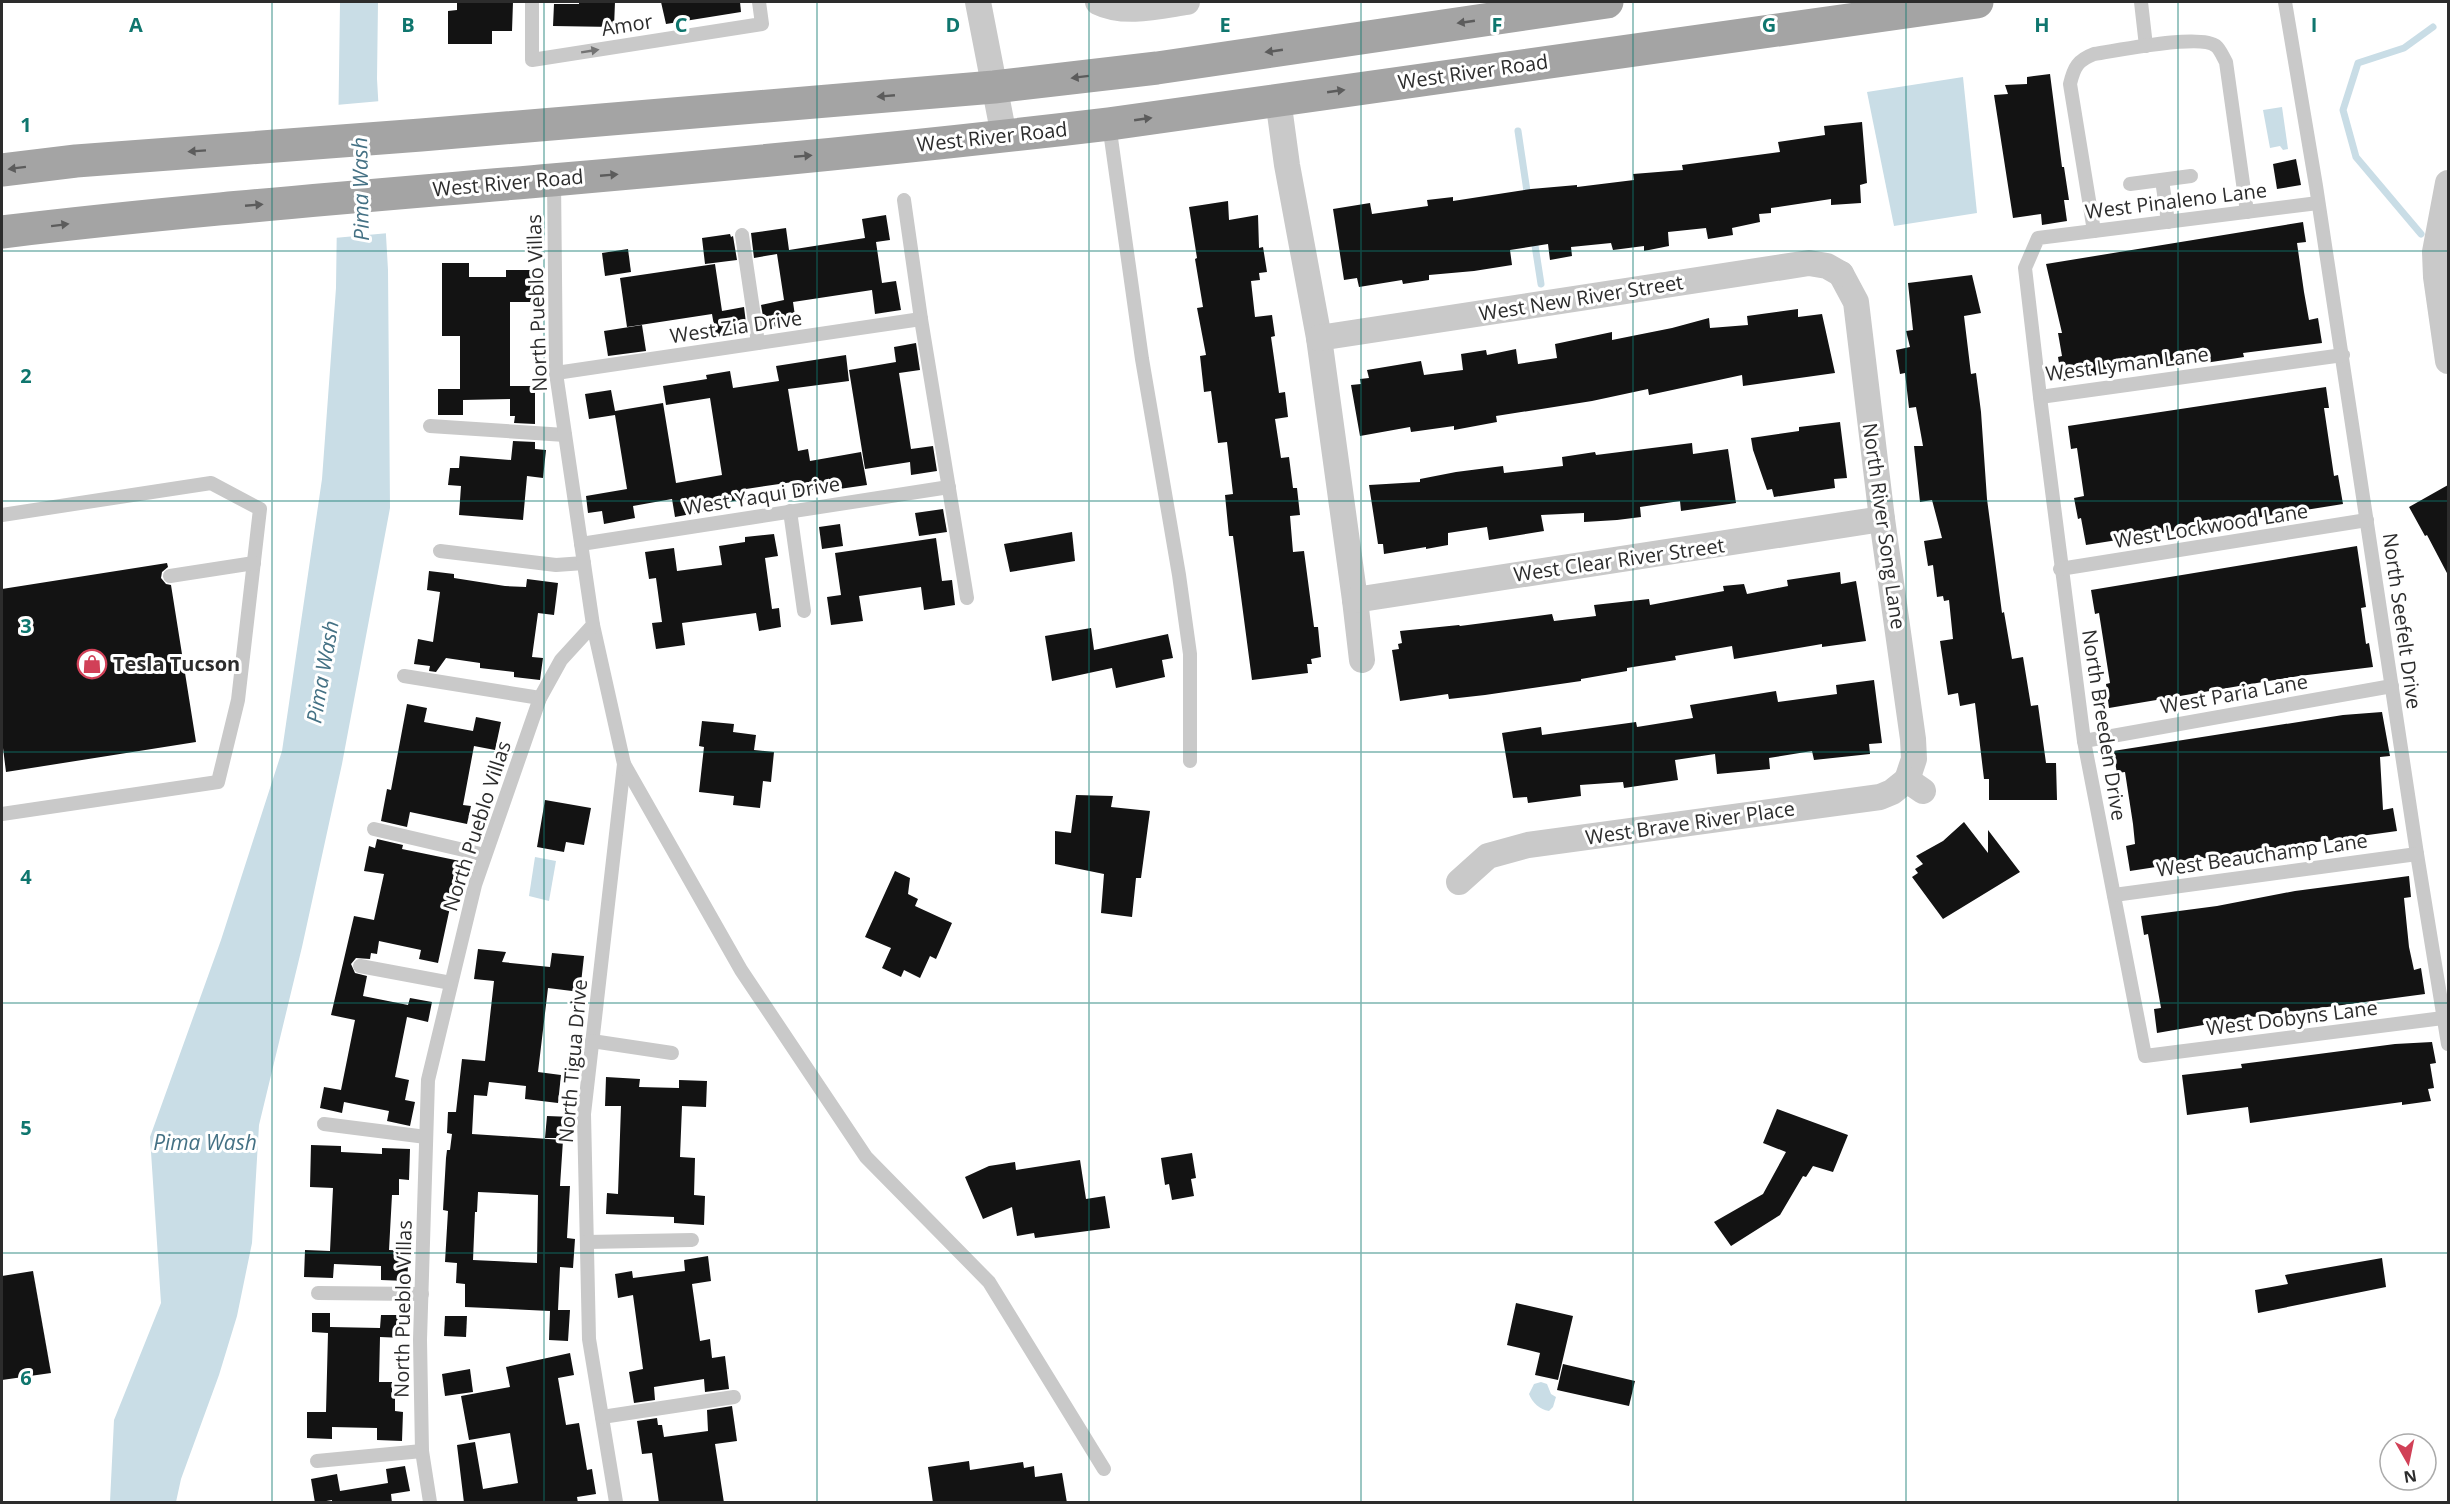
<svg xmlns="http://www.w3.org/2000/svg" width="2450" height="1504" viewBox="0 0 2450 1504" font-family="'Open Sans',sans-serif">
<style>
.water{fill:#c9dde6}
.pier{fill:#fff}
.lines{fill:none;stroke-linecap:round;stroke-linejoin:round}
.stream{stroke:#c9dde6;stroke-width:7}
.building{fill:#131313;fill-rule:evenodd}
.lane{stroke:#c9c9c9;stroke-width:14}
.street{stroke:#c9c9c9;stroke-width:26}
.primary{stroke:#a4a4a4;stroke-width:33}
.oneway{fill:#5c5c5c}
.oneway2{fill:#737373}
.grid{fill:none;stroke:#0f766e;stroke-width:1.5;stroke-opacity:0.55}
.labels{text-anchor:middle;stroke-width:6;stroke-linejoin:round;paint-order:stroke}
.street-label{font-size:20px;fill:#2c2c2c;stroke:#fff}
.poi-label{font-size:20px;font-weight:bold;fill:#2c2c2c;stroke:#fff;text-anchor:start}
.water-label{font-size:21px;font-style:italic;fill:#447184;stroke:#fff}
.grid-label{font-size:20px;text-anchor:middle;font-weight:bold;fill:#0f766e;stroke:#fff;stroke-width:6;stroke-linejoin:round;paint-order:stroke}
</style>
<rect width="100%" height="100%" fill="#fff"/>
<g class="water">
<path d="M340,2h38l-1,77 11,191 2,238 -48,256 -40,183 -43,178 -7,118 -15,73 -18,59 -38,104 -5,23h-66l4,-82 47,-117 -11,-166 71,-197 61,-189 40,-272 14,-191z"/>
<path d="M1963,77l14,136 -83,13 -27,-134z"/>
<path d="M2282,107l6,42 -5,1 -3,-4 -10,2 -7,-38z"/>
<path d="M535,857l21,4 -7,40 -20,-5z"/>
<path d="M1541,1382l6,2 4,10 5,3 -3,10 -4,4c-9,-1 -17,-9 -20,-17l5,-10z"/>
</g>
<path class="pier" d="M381,101l8,132 -55,5 2,-133z"/>
<g class="lines">
<g class="stream">
<path d="M1518,131l10,67"/>
<path d="M2421,234l-65,-77 -13,-47 15,-47 46,-15 29,-21"/>
<path d="M1534,239l7,45"/>
</g>
</g>
<g class="building">
<path d="M457,2h56l-1,29h-20v13h-44v-33l9,-1z"/>
<path d="M579,2h36l-1,25 -61,-1 1,-22h25z"/>
<path d="M661,2h79l1,10 -75,12z"/>
<path d="M2050,74l12,93h2l5,33h-5l3,21 -25,4 -1,-11 -28,4 -19,-123 14,-1 -3,-9 22,-1v-7z"/>
<path d="M1862,122l5,61 -7,2 1,18 -30,2v-6l-60,9v5l-12,1 1,8 -28,6 1,7 -25,4 -2,-11 -38,4 1,14 -25,5v-5l-31,4 -2,-7 -40,4 1,9 -22,4 -2,-16 -38,6 2,15 -38,6 -45,4v5l-26,4 -1,-4 -43,7 -2,-9 -13,2 -11,-71 37,-6 2,11 56,-8 -1,-6 26,-3v4l78,-12 46,-4v2l57,-7 -1,-6 50,-4 -1,-5 98,-13 -2,-10 47,-7 -1,-9z"/>
<path d="M2296,159l5,26 -24,4 -4,-25z"/>
<path d="M1228,201l1,19 29,-5 1,33 4,-1 4,25 -8,1 1,7 -9,1 4,36 17,-2 3,21 -4,1 8,56 6,-1 3,25 -13,2 6,39 8,-1 4,31h4l3,27 -10,1 3,36 11,-1 10,76h4l3,30 -10,2 1,5h-5l1,9 -56,7 -19,-144h-4l-4,-41 8,-1 -6,-52 -9,1 -7,-52 -7,1 -4,-36 6,-1 -9,-47 6,-1 -8,-48 2,-1 -8,-51z"/>
<path d="M886,215l4,25 -14,2 6,41 14,-2 5,29 -26,4 -3,-24 -79,12 3,21 -31,5 -4,-23 23,-5 -7,-46 -23,4 -3,-25 35,-5 3,22 76,-12 -3,-19z"/>
<path d="M2303,222l3,20 -9,1 7,49 5,28 9,-2 4,25 -79,10 1,4 -39,6 -2,-6 -141,24 -4,-24 4,-1 -4,-23h4l-16,-69z"/>
<path d="M730,234l1,3 2,-1 4,24 -32,4 -3,-26z"/>
<path d="M628,249l3,23 -26,4 -3,-23z"/>
<path d="M442,263h27v14h37v-7h27v32h-23v84h25v38l-21,-1 1,-7h-5v-17l-47,1v15h-25v-26h22v-53h-18z"/>
<path d="M715,264l7,47 22,-4 3,24 -31,6 -4,-23 -85,13 -7,-49z"/>
<path d="M1972,275l9,38 -17,3 7,58 5,-1 5,39 6,87 15,114 2,-1 8,47 11,-2 8,49 7,-1 8,58h10l1,37h-68v-21h-5l-9,-76 -15,3 -2,-13 -10,2 -8,-54 13,-2 -4,-39 -5,1 -1,-5 -6,1 -4,-32 -5,1 -4,-25 18,-3 -10,-38 -12,2 -6,-56h9l-7,-39 -7,1 -4,-35 -5,1 -4,-24 14,-3 -4,-16 7,-1 -5,-47z"/>
<path d="M1798,309v8l24,-3 13,59 -92,13 -1,-11 -93,20 -1,-6 -56,12 -96,15 1,6 -43,8v-4l-43,6 -1,-5 -50,9 -9,-51 10,-1 -1,-5 9,-1 -2,-8 54,-9 3,14 39,-5 -2,-16 25,-4 1,5 29,-6 2,15 39,-6 -2,-14 57,-12v8l60,-12 37,-10 1,10 38,-3 -1,-9z"/>
<path d="M642,325l4,26 -38,5 -4,-25z"/>
<path d="M916,343l4,27 -21,3 12,76 22,-3 4,25 -26,4 -1,-13 -45,7 -16,-99 47,-8 -2,-15z"/>
<path d="M846,355l3,26 -61,8 10,62 10,-2 2,12 51,-9 6,33 -35,5v-3l-37,5 -2,-10 -47,7 2,10 -42,6 1,6 -32,6 -3,-18 -39,7 2,12 -31,6 -2,-13 -14,2 -2,-17 41,-7 -12,-74 -26,4 -4,-25 26,-4 4,21 48,-8 13,80 46,-8 -12,-77 -44,7 -3,-19 44,-7 -1,-4 24,-4 3,17 46,-7 -3,-15z"/>
<path d="M2326,387l3,21h-5l10,68 4,-1 5,29 -257,41 -5,-27 -3,1 -4,-21 10,-2 -7,-48 -6,1 -3,-23z"/>
<path d="M1840,422l7,56 -13,1 1,9 -61,9 -2,-8 -5,1 -14,-40 -2,-12 48,-7v-4z"/>
<path d="M513,441l22,1v7l11,1 -3,28 -16,-2 -4,44 -64,-5 2,-29 -13,-1 2,-17h9l1,-12 51,4z"/>
<path d="M1692,443l1,11 35,-5 8,54 -55,8 -1,-10 -40,6 1,10 -24,3 -33,2v-9l-43,2 3,16 -55,9 -2,-13 -39,6v12l-22,4v-2l-42,7 -1,-10h-5l-9,-59 51,-3v-3l36,-7 47,-6 1,7 59,-7 -1,-9 33,-5 1,3z"/>
<path d="M2448,485v90l-21,-40 -2,1 -16,-29z"/>
<path d="M943,509l4,23 -28,4 -4,-23z"/>
<path d="M840,524l3,22 -21,3 -3,-22z"/>
<path d="M1072,532l3,29 -65,11 -6,-28z"/>
<path d="M774,534l4,22 -13,2 7,51 7,-1 2,19 -22,4 -3,-18 -74,10 3,22 -29,4 -4,-26 10,-1 -6,-44 -7,1 -4,-27 29,-4 3,23 45,-6 -3,-19 26,-4v-5z"/>
<path d="M936,538l6,43 10,-1 3,25 -31,5 -3,-23 -62,9 4,25 -32,4 -4,-28 14,-2 -6,-42z"/>
<path d="M2357,546l9,61 -5,1 5,36 3,-1 4,24 -74,9 -190,32 -3,-24 4,-1 -11,-70 -4,1 -4,-24z"/>
<path d="M167,563l1,4 -6,5 -1,6 5,6 5,1 25,157 -190,30 -4,-32v-151z"/>
<path d="M429,571l25,3v4l51,8 21,1 1,-8 31,4 -4,32 -16,-2 -6,44 11,1 -3,22 -26,-3v-5l-34,-4v-5l-34,-5 -10,14 -7,-1 1,-5 -16,-2 4,-25 15,3 7,-50 -13,-2z"/>
<path d="M1840,572l1,12 15,-3 10,60 -44,6v-3l-88,15 -2,-13 -57,10 1,4 -49,8v3l-46,8v2l-96,14 -36,4 -1,-5 -48,7 -8,-51 7,-1 -1,-5 4,-1 -2,-12 59,-6 1,1 92,-12 2,7 42,-5 -2,-11 55,-6 1,6 74,-14 -1,-5 21,-2 3,10 41,-8 -1,-6z"/>
<path d="M1091,628l3,22 74,-16 5,24 -11,2 3,17 -49,11 -4,-20 -60,13 -7,-45z"/>
<path d="M1874,680l8,63 -13,1 1,10 -56,6 -2,-9 -43,7 1,11 -53,5 -2,-20 -40,6 3,20 -54,8 -1,-6 -43,3 1,11 -53,7 -1,-6 -14,1 -11,-65 39,-6 1,8 94,-13 1,5 56,-9 -3,-13 86,-14 2,11 59,-8 -1,-9z"/>
<path d="M407,704l20,4 -3,14 49,9 3,-14 25,5 -6,28 -21,-4 -11,59 8,1 -4,18 -57,-12 -3,15 -26,-6 6,-32 4,1z"/>
<path d="M2382,712l8,44 -10,1 3,53 10,-2 4,23 -109,15 -1,3 -117,13 -1,3 -39,6 -4,-25 9,-2 -2,-20 -8,-52 -8,1 -4,-22 230,-36z"/>
<path d="M702,721l32,3 -1,8 23,3 -2,15 20,2 -3,30 -8,-1 -3,27 -27,-3 1,-9 -35,-4 5,-45 -5,-1z"/>
<path d="M1076,795l37,1 -2,11 39,4 -9,67h-5l-4,39 -31,-4 3,-39 -49,-10v-33l16,2z"/>
<path d="M545,800l46,8 -7,37 -18,-3 -2,10 -27,-5z"/>
<path d="M1964,822l24,31v-23l32,42 -77,47 -31,-42 6,-4 -3,-4 8,-5 -7,-8 27,-15z"/>
<path d="M377,839l26,6 -1,4 58,12 -22,102 -19,-4 2,-9 -42,-9 -2,13 -6,-1 -1,6 -14,-1 -5,6 4,9 12,3 -4,20 45,9 2,-7 22,4 -4,20 -21,-5 -12,60 14,3 -4,20 10,2 -5,24 -23,-5 2,-10 -45,-9 -2,11 -22,-5 4,-21 17,3 14,-70 -24,-5 23,-99 20,4 10,-46 -20,-3 5,-25 6,2z"/>
<path d="M895,871l15,7 -2,16 10,5 -3,7 37,17 -16,36 -6,-3 -10,22 -16,-8 -3,7 -19,-9 9,-20 -26,-11z"/>
<path d="M2409,876l2,21 -7,1 5,49 5,23 7,-2 4,26 -187,25 -81,14 -3,-24 7,-1 -13,-74 -4,1 -3,-19 76,-10 78,-15z"/>
<path d="M478,949l28,3 -4,10 48,5 2,-14 32,3 -4,36 -32,-4 -10,84 23,3 -3,28 -33,-4 1,-13 -37,-4 -2,14 -13,-1 -2,39 91,6 -3,46h10l-3,52 8,1 -2,29 -13,-1 -2,43h12l-2,31 -19,-1 1,-29 -85,-4v-23l-9,-1 1,-20 -12,-1 3,-51 -5,-1 3,-52 1,-8h3l2,-16 -5,-1 1,-21h8l6,-53 23,2 9,-80 -20,-2zM478,1192l60,3 -1,68 -64,-3 2,-48h2z"/>
<path d="M2432,1042l4,21 -6,1 4,24 -6,1 3,12 -29,4v-3l-152,21 -2,-16 -61,8 -5,-40 60,-7 -1,-4 154,-20z"/>
<path d="M606,1077l34,2 -1,8 40,1v-8l28,1 -1,26 -24,-1 -2,51 15,1 -1,37 11,1 -1,29 -30,-2v-6l-68,-3 1,-21 11,1 3,-88h-16z"/>
<path d="M1777,1109l71,26 -15,37 -20,-6 -7,11 -3,-1 -23,39 -49,31 -17,-24 49,-28 23,-42 -23,-9z"/>
<path d="M547,1116l25,1 -1,21h-26z"/>
<path d="M311,1145l30,1v6l41,2v-6l28,1 -1,31 -10,-1v16h-7l-3,55 20,1 -2,30 -26,-1v-14l-47,-2 -1,14 -29,-1 1,-27 25,1 3,-63 -23,-1z"/>
<path d="M1192,1153l4,25 -5,1 3,17 -22,4 -3,-16 -4,1 -4,-27z"/>
<path d="M1080,1160l6,39 19,-3 5,32 -75,10 -1,-5 -17,3 -5,-29 -29,12 -18,-42 24,-11 26,-4 1,8z"/>
<path d="M708,1256l3,25 -19,3 8,57 10,-2 2,19 13,-2 4,33 -24,3 -1,-13 -50,8 1,13 -21,3 -5,-31 14,-3 -10,-74 -15,3 -3,-24 17,-3 1,7 52,-7 -1,-11z"/>
<path d="M2382,1258l4,29 -128,26 -3,-23 33,-6 -3,-9z"/>
<path d="M33,1271l18,102 -49,7v-104z"/>
<path d="M1516,1303l57,13 -15,64 -23,-5 5,-22 -33,-8z"/>
<path d="M312,1313h18v14l50,1 1,-13h23v23l-24,-1 -1,45h13v12l3,3v14l8,1 -1,29 -25,-1v-12l-45,-1v12l-25,-1v-26h19l2,-79 -16,-1z"/>
<path d="M445,1316h22l-1,21 -22,-1z"/>
<path d="M570,1353l4,22 -16,3 8,47 13,-2 8,47 5,-1 4,25 -19,3 1,6h-114l-7,-58 18,-3 8,47 35,-6 -8,-50 -41,7 -8,-44 49,-9 -4,-20z"/>
<path d="M1563,1364l72,17 -6,25 -72,-16z"/>
<path d="M470,1369l3,23 -28,4 -3,-22z"/>
<path d="M732,1406l5,35 -22,3 9,59h-65l-7,-50 -10,1 -5,-33 20,-3 1,7h4l2,12 44,-6 -1,-21z"/>
<path d="M969,1461l1,9 53,-8 1,6 10,-2 1,11 27,-4 5,30h-134l-5,-36z"/>
<path d="M405,1466l5,25 -19,3 1,9h-60v-3l-17,3 -4,-24 26,-5 3,17 48,-8 -2,-14z"/>
</g>
<g class="lines">
<g class="lane">
<path d="M532,2v58l230,-36 -3,-22"/>
<path d="M2141,2l5,44"/>
<path d="M2285,2l31,184 101,668 31,190"/>
<path d="M1109,124l33,235 37,216 11,79v107"/>
<path d="M2162,180l6,42"/>
<path d="M2130,184l61,-8"/>
<path d="M904,200l17,119 46,279"/>
<path d="M2318,203l-280,35 -13,30 15,129 303,-42"/>
<path d="M2094,231l-24,-147c4,-17 8,-24 24,-30 22,-3 106,-21 122,-8 4,3 7,11 10,16l21,150"/>
<path d="M742,235l16,108"/>
<path d="M556,373l365,-54"/>
<path d="M2040,397l44,344 61,315 298,-38"/>
<path d="M430,426l135,9"/>
<path d="M790,511l14,100"/>
<path d="M2,515l209,-32 49,26 -22,191 -20,82 -216,32"/>
<path d="M581,544l368,-57"/>
<path d="M440,551l116,14 28,-2"/>
<path d="M2060,569l307,-49"/>
<path d="M170,576l84,-13"/>
<path d="M593,625l31,139 -40,350 5,225 27,163"/>
<path d="M404,676l136,22"/>
<path d="M2084,741l308,-55"/>
<path d="M624,764l117,206 125,187 123,125 115,187"/>
<path d="M374,829l111,26"/>
<path d="M2114,895l303,-41"/>
<path d="M360,966l91,17"/>
<path d="M592,1041l80,12"/>
<path d="M324,1124l102,13"/>
<path d="M587,1242l105,-2"/>
<path d="M318,1293l104,1"/>
<path d="M602,1417l132,-20"/>
<path d="M317,1461l105,-10"/>
<path d="M430,1502l-8,-51 -2,-111 8,-260 47,-195 65,-187 21,-38 32,-35 -37,-252 -2,-193"/>
</g>
<g class="street">
<path d="M978,2l26,134"/>
<path d="M1098,2c26,13 62,4 89,0"/>
<path d="M1278,99l9,66 32,173 36,262 7,60"/>
<path d="M2448,183l-13,69 1,25 12,84"/>
<path d="M1841,274l15,28 26,217 31,220 1,20 -7,21"/>
<path d="M1319,338l490,-75 18,3 14,8"/>
<path d="M1355,600l527,-81"/>
<path d="M1459,882l29,-26 40,-11 352,-48 12,-5 15,-12 16,11"/>
</g>
<g class="primary">
<path d="M2,170l74,-9 345,-26 573,-48 163,-19 450,-66"/>
<path d="M2,232c183,-22 367,-36 550,-52 186,-16 372,-34 557,-56l868,-122"/>
</g>
</g>
<defs><path id="oneway-solid" d="M-6-.8H1V-3.2L6.5 0L1 3.2V.8H-6Z" transform="scale(1.5)"/></defs>
<g class="oneway">
<use href="#oneway-solid" transform="translate(1466 22) rotate(172)"/>
<use href="#oneway-solid" transform="translate(1274 51) rotate(172)"/>
<use href="#oneway-solid" transform="translate(1080 77) rotate(173)"/>
<use href="#oneway-solid" transform="translate(1336 91) rotate(-8)"/>
<use href="#oneway-solid" transform="translate(886 96) rotate(175)"/>
<use href="#oneway-solid" transform="translate(1143 119) rotate(-8)"/>
<use href="#oneway-solid" transform="translate(197 151) rotate(176)"/>
<use href="#oneway-solid" transform="translate(803 156) rotate(-5)"/>
<use href="#oneway-solid" transform="translate(17 168) rotate(173)"/>
<use href="#oneway-solid" transform="translate(609 175) rotate(-5)"/>
<use href="#oneway-solid" transform="translate(254 205) rotate(-5)"/>
<use href="#oneway-solid" transform="translate(60 225) rotate(-7)"/>
</g>
<use class="oneway2" href="#oneway-solid" transform="translate(590 51) rotate(-9)"/>
<path class="grid" d="M272,2v1500M544,2v1500M817,2v1500M1089,2v1500M1361,2v1500M1633,2v1500M1906,2v1500M2178,2v1500M2,251h2446M2,501h2446M2,752h2446M2,1003h2446M2,1253h2446"/>
<defs>
<g id="shop-ring" transform="scale(1.5)"><circle r="9.5" fill="#fff" stroke="#d14057" stroke-width="1.5"/><path d="M-5-2.5h2.3a2.7 3.5 0 0 1 5.4 0H5L5.5 6h-11ZM-1.5-2.5h3a1.5 2.3 0 0 0-3 0Z" fill="#d14057"/></g>
</defs>
<g fill-rule="evenodd">
<use href="#shop-ring" x="92" y="664"/>
</g>
<g class="labels">
<g class="street-label">
<text transform="translate(627 25) rotate(-9)" y="7">Amor</text>
<text transform="translate(1473 72) rotate(-8)" y="7">West River Road</text>
<text transform="translate(992 137) rotate(-6)" y="7">West River Road</text>
<text transform="translate(508 183) rotate(-5)" y="7">West River Road</text>
<text transform="translate(2176 201) rotate(-7)" y="7">West Pinaleno Lane</text>
<text transform="translate(1581 298) rotate(-9)" y="7">West New River Street</text>
<text transform="translate(537 303) rotate(-92)" y="7">North Pueblo Villas</text>
<text transform="translate(736 327) rotate(-8)" y="7">West Zia Drive</text>
<text transform="translate(2127 364) rotate(-7)" y="7">West Lyman Lane</text>
<text transform="translate(762 496) rotate(-9)" y="7">West Yaqui Drive</text>
<text transform="translate(1884 526) rotate(82)" y="7">North River Song Lane</text>
<text transform="translate(2211 526) rotate(-9)" y="7">West Lockwood Lane</text>
<text transform="translate(1619 560) rotate(-8)" y="7">West Clear River Street</text>
<text transform="translate(2402 621) rotate(82)" y="7">North Seefelt Drive</text>
<text transform="translate(2234 694) rotate(-10)" y="7">West Paria Lane</text>
<text transform="translate(2104 725) rotate(81)" y="7">North Breeden Drive</text>
<text transform="translate(1690 823) rotate(-8)" y="7">West Brave River Place</text>
<text transform="translate(477 826) rotate(-72)" y="7">North Pueblo Villas</text>
<text transform="translate(2262 855) rotate(-8)" y="7">West Beauchamp Lane</text>
<text transform="translate(2292 1018) rotate(-7)" y="7">West Dobyns Lane</text>
<text transform="translate(573 1061) rotate(-85)" y="7">North Tigua Drive</text>
<text transform="translate(403 1309) rotate(-89)" y="7">North Pueblo Villas</text>
</g>
<g class="poi-label">
<text x="113" y="671">Tesla Tucson</text>
</g>
<g class="water-label">
<text transform="translate(361 189) rotate(-91)" y="7">Pima Wash</text>
<text transform="translate(323 672) rotate(-80)" y="7">Pima Wash</text>
<text x="205" y="1150">Pima Wash</text>
</g>
</g>
<g class="grid-label">
<text x="136" y="32">A</text>
<text x="408" y="32">B</text>
<text x="681" y="32">C</text>
<text x="953" y="32">D</text>
<text x="1225" y="32">E</text>
<text x="1497" y="32">F</text>
<text x="1769" y="32">G</text>
<text x="2042" y="32">H</text>
<text x="2314" y="32">I</text>
<text x="26" y="132">1</text>
<text x="26" y="383">2</text>
<text x="26" y="633">3</text>
<text x="26" y="884">4</text>
<text x="26" y="1135">5</text>
<text x="26" y="1385">6</text>
</g>
<rect width="2450" height="1504" fill="none" stroke="#2c2c2c" stroke-width="6"/>
<g transform="translate(2408 1462) rotate(171)"><circle r="28" fill="#ffffff" stroke="#ababab" stroke-width="1.5"/>
<path d="M0-4.5L10 22L0 15L-10 22Z" fill="#d14057"/>
<text y="-9" font-size="16" font-weight="bold" text-anchor="middle" fill="#2c2c2c">N</text>
</g>
</svg>
